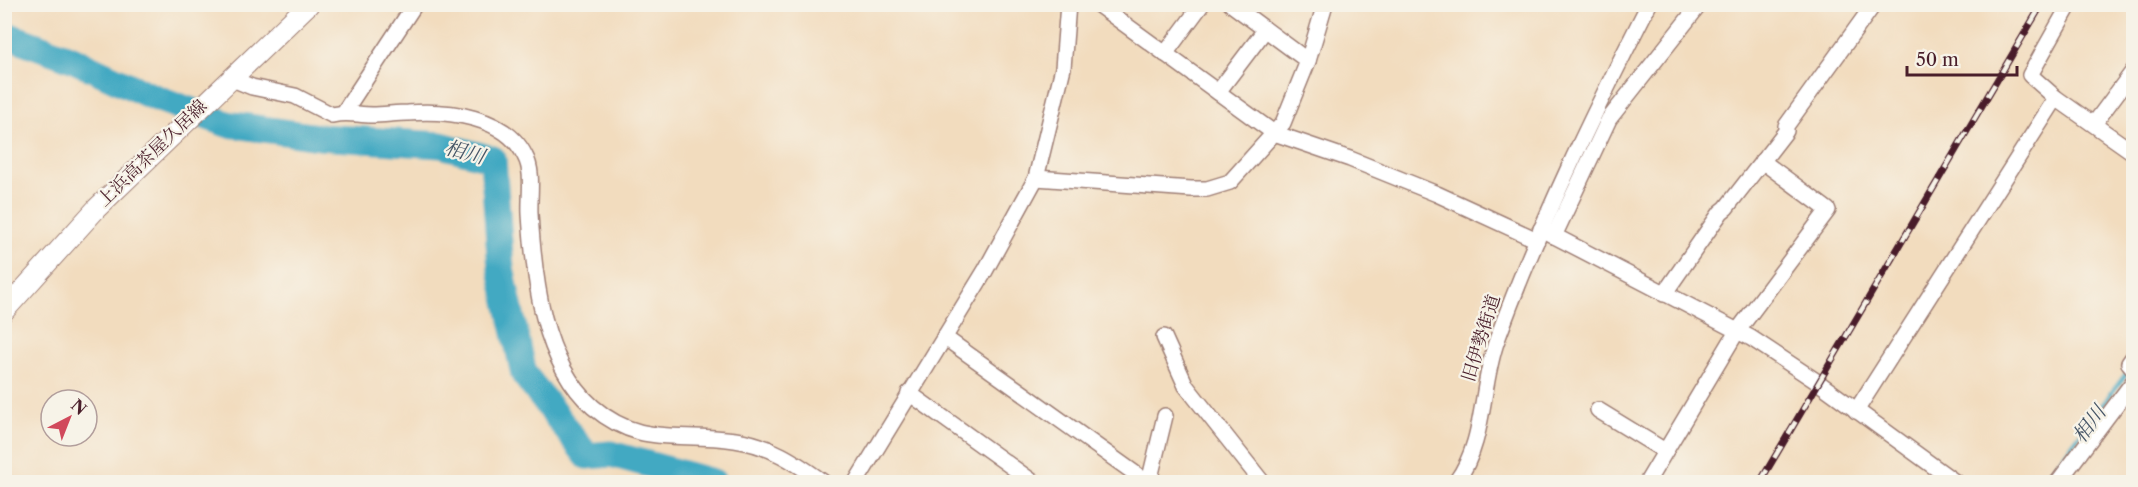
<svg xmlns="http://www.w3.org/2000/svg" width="2138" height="487" viewBox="0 0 2138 487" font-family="'Libre Caslon Text','Noto Serif JP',serif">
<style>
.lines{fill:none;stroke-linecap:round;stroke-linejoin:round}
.stream{stroke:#42a9c2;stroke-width:4.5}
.river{stroke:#42a9c2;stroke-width:27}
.minor-casing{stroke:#9e7e74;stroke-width:18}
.major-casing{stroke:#9e7e74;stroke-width:22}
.minor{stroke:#fff;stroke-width:15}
.major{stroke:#fff;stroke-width:20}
.rail-casing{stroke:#4a1f2b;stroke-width:7}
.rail{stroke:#f7f3e8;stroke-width:4.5;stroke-dasharray:14;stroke-linecap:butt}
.labels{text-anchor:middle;stroke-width:4.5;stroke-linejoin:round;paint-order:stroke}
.street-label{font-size:18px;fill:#4a1f2b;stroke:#f7f3e8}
.water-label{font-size:20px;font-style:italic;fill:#475667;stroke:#f7f3e8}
</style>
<rect width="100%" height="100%" fill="#f7f3e8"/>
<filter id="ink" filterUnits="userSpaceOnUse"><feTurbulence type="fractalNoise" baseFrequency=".0167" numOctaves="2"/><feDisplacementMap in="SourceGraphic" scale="12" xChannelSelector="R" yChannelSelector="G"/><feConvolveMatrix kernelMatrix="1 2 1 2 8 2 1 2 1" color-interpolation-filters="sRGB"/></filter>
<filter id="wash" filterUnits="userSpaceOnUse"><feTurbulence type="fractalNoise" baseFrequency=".008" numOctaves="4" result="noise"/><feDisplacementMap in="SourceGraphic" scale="24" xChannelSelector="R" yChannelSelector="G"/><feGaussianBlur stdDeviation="1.35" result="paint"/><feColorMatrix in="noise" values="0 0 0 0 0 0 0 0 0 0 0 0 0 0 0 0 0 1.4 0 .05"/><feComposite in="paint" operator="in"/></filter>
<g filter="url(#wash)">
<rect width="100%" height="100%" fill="#f2dcbe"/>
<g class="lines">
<path class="stream" d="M2044,482l85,-112"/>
<path class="river" d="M4,34l68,25 79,37 76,28 92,13 122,8 52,14 8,110 23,105 63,82 24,-2 102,28"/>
</g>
</g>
<g filter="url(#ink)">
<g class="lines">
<g class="minor-casing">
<g id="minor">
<path d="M1097,4l177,129 76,26 87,35 100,46"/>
<path d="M1231,4l77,57"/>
<path d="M2070,4l-40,71 26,23 78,55"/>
<path d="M1165,54l37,-50"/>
<path d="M230,78l22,9 43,9 37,19c15,-4 25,0 40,0 12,0 24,-2 36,-2 39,-3 98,3 117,43 9,16 4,39 5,58 4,63 12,148 63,193 48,41 85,24 142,33 35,5 60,22 88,42"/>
<path d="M1218,92l47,-62"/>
<path d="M344,112l71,-108"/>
<path d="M2094,124l40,-54"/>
<path d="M1036,178l155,11h16l23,-7 53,-59 25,-62 17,-57"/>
<path d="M1541,229l210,109 68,45 136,99"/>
<path d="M1554,236l55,-117 91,-115"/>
<path d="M1664,294l57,-82 5,-4 60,-77v-5l88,-122"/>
<path d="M944,337l203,145"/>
<path d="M1164,337l22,49 76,96"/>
<path d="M2134,356l-5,7 5,6"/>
<path d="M909,393l124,89"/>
<path d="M1598,410l67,41"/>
<path d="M1856,411l200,-313"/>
<path d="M856,482l129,-211 51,-93 27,-110 5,-64"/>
<path d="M1149,482l16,-66"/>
<path d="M1456,482c30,-41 24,-95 41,-142 42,-115 96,-226 152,-336"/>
<path d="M1647,482l89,-149 92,-123 -66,-49"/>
<path d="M2058,482l76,-101"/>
</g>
</g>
<g class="major-casing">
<path id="major" d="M4,311l93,-103 212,-204"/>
</g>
<use href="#minor" class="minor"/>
<use href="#major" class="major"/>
<g class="rail-casing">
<path id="rail" d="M1760,482l282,-478"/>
</g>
<use href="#rail" class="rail"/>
</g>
</g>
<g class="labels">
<g class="street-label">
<text transform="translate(152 153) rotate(-44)" y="6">上浜高茶屋久居線</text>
<text transform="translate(1481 338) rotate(-73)" y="6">旧伊勢街道</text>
</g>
<g class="water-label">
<text transform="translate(465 152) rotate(15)" y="7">相川</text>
<text transform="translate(2089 424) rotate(-53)" y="7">相川</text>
</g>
</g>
<rect width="2138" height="487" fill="none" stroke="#f7f3e8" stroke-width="24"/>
<g transform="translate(69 418) rotate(42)"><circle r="28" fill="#f7f3e8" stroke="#b29e9c" stroke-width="1.5"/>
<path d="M0-4.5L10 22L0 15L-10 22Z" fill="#d1495b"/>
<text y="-9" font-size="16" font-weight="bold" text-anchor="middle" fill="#4a1f2b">N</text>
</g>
<path d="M1907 66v9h110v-9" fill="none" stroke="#4a1f2b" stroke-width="3"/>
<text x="1916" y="66" font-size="18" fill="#4a1f2b" stroke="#f7f3e8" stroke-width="4.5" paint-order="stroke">50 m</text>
</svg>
